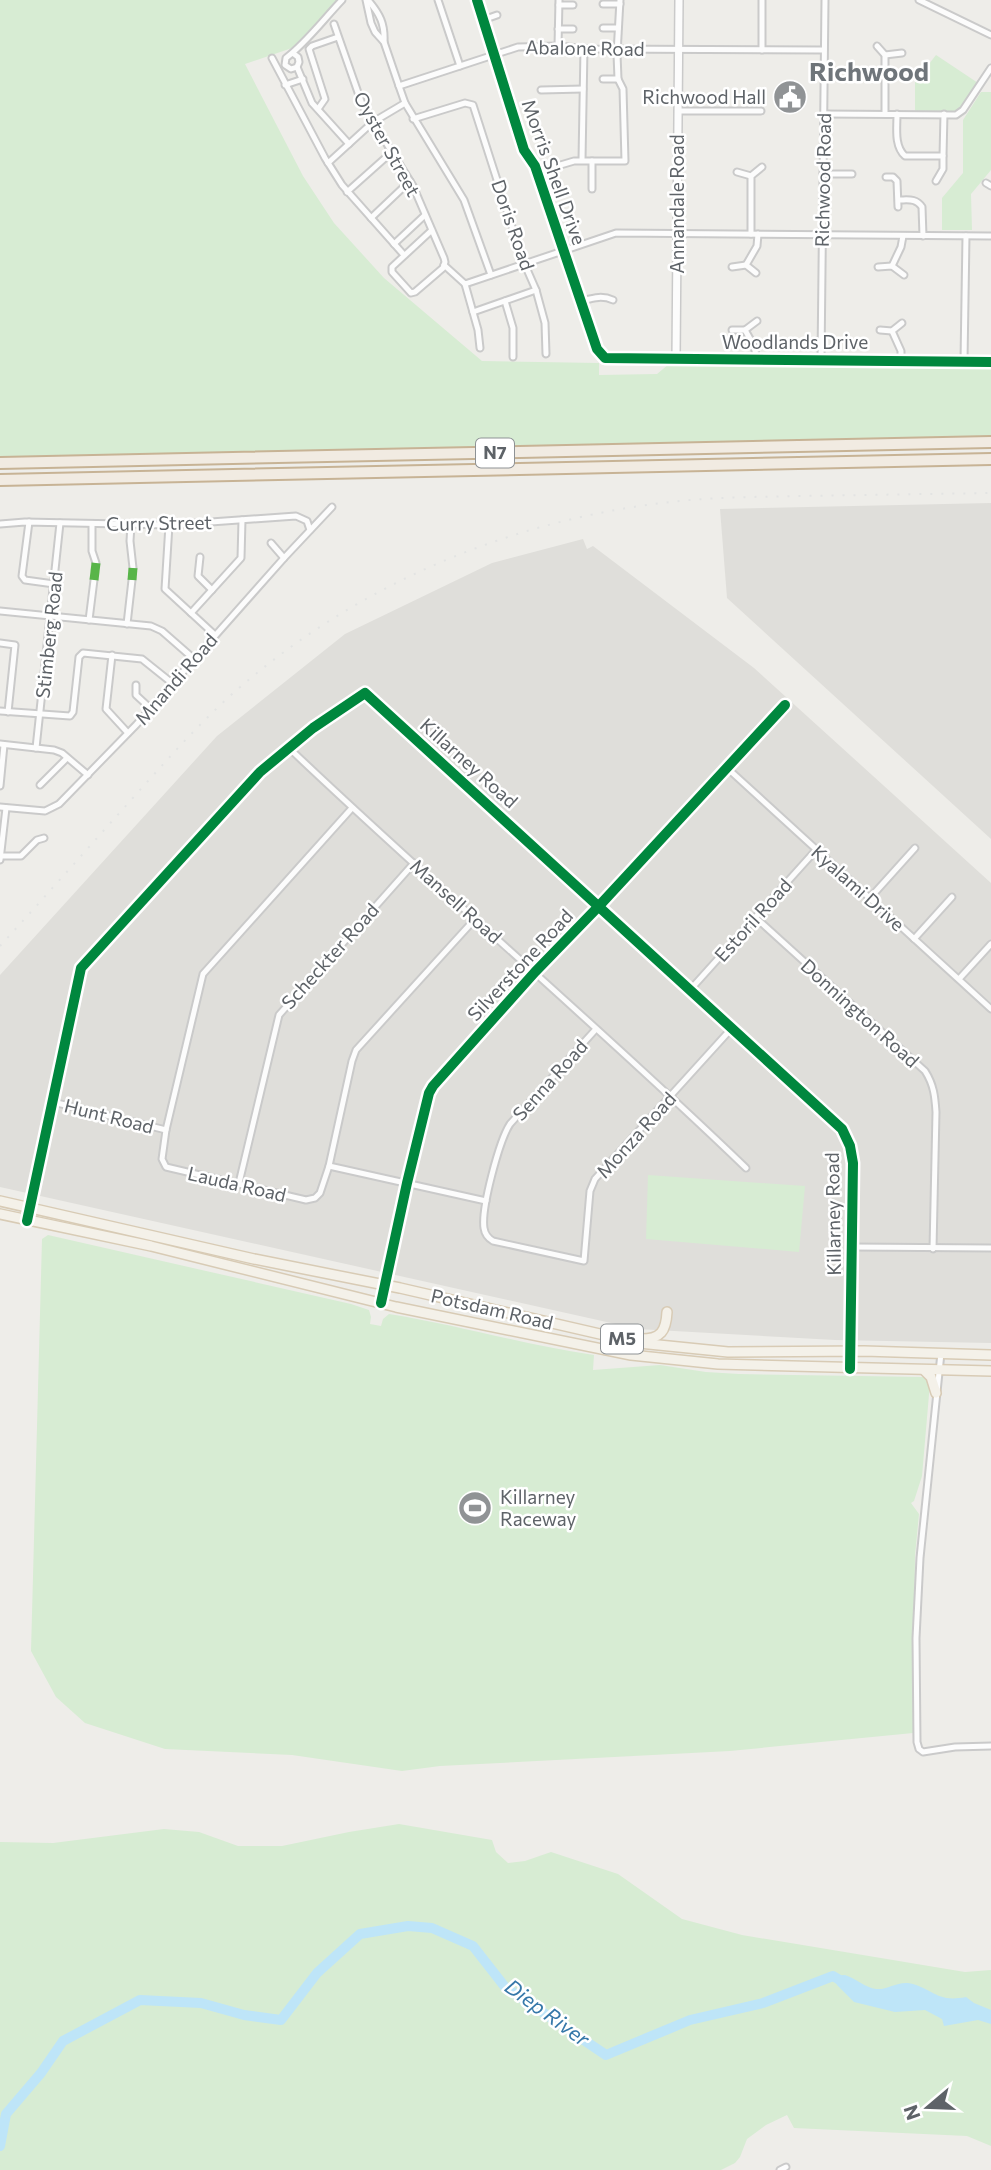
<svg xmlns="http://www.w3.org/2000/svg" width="991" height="2170" viewBox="0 0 991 2170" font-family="Commissioner,sans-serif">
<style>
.industrial{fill:#dfdeda}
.green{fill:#d7ecd3}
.water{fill:#bee5f8}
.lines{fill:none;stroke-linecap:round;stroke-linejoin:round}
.river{stroke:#bee5f8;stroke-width:10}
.minor-casing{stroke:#cacaca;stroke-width:9}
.tertiary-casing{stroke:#cacaca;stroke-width:10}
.primary-casing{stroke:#d8cbb5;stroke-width:12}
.motorway-casing{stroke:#c7b395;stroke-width:14}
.minor{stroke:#fcfcfc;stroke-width:5}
.tertiary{stroke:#fcfcfc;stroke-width:7}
.primary{stroke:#f4f1e9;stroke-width:9}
.motorway{stroke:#f1ebe2;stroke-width:10}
.rail{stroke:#e3e4e3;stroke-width:2;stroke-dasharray:2 9;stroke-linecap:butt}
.quiet{stroke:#58b549;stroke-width:9;stroke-dasharray:18 9;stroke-linecap:butt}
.cycleway-casing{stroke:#fff;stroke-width:15}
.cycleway{stroke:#00873e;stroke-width:10}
.labels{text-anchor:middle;stroke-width:5;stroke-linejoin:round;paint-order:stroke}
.shield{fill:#fff;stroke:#8e9295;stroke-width:2}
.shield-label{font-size:18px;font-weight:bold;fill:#5e6368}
.street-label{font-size:19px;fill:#5e6368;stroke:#fff}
.poi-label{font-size:19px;fill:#5e6368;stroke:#fff;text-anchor:end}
.water-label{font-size:21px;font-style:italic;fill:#3678a9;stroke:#fff}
.district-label{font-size:26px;font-weight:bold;fill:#6f757a;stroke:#fff}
</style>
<rect width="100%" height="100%" fill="#eeede9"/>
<g class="industrial">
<path d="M991,503v336l-264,-241 -7,-89z"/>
<path d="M583,539l4,10 6,-3 161,122 237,215v460l-156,-3 -197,-11 -638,-142v-212l217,-239 128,-102 147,-71z"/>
</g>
<g class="green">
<path d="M0,0h339l-47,48 -47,16 58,112 31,47 50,55 98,83 117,2v12l58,-1 12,-10 322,3v69l-991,22z"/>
<path d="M936,55l42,28 -20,28 -43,1v-30z"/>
<path d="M981,92h10v78l-20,24 1,36h-30v-32l21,-25v-53z"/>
<path d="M648,1175l157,11 -6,66 -153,-13z"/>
<path d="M48,1235l303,69 18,6 2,7 -1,7 11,2 2,-7 6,-5c69,11 136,31 205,41l-1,15 67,-5 46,7 33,2 184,3 7,6 -8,93 -8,25 -3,2 8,11 -4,42 -2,177 -183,18 -290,15 -38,5 -110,-16 -127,-6 -80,-26 -29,-26 -25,-46 11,-412z"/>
<path d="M399,1824l93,16 4,12 12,11 17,-2 26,-9 67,22 64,45 60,16 223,37 26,-2v176l-24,-10 -173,-8 -7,-13 -21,10 -19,14 -7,18 -5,6 -14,7h-721v-328l53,1 111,-14 35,3 39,14h44l67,-14z"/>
</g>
<path class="water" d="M845,1975c10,3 21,13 31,14 11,1 20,-7 32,-6 26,5 27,20 58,14l8,6 17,7v14l-13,-4 -34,6 -2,-7 -17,-9 -30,2 -41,-10 -17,-17 -4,-9z"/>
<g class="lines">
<path class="river" d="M0,2146l6,-32 35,-41 22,-32 77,-41 61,3 43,12 37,5 36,-47 43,-39 48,-8 24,2 41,18 32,41 101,68 84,-35 73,-17 70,-27 10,6"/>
<g class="minor-casing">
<g id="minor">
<path d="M366,0l5,23 4,9 9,10 15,44"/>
<path d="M368,0c12,14 17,24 16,42"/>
<path d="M438,0l22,66"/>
<path d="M477,0l31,94c3,24 12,51 27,72l62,183 8,9 4,1h67"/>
<path d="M919,0l72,35"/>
<path d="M603,4h17"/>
<path d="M559,5h14"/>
<path d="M483,20l14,-5"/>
<path d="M334,24l28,80 51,82 31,72 1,4 -2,6 -28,24 -4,1 -19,-21v-5l40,-37"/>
<path d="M603,28h15"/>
<path d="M558,29h15"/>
<path d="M558,46l1,-46"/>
<path d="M877,46l8,9v59"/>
<path d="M762,50v-50"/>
<path d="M294,54l4,3 1,5 -2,5 -6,2 -6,-4 1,-7c19,-14 38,-39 56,-58"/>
<path d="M885,55l17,-2"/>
<path d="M272,58l53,100 17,27 62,70"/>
<path d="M297,67l15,36 37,41"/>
<path d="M603,79h15"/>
<path d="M285,85l18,-6"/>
<path d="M541,90l42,-1"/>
<path d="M405,103l59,97 27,75"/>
<path d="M318,109l7,-10 -16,-50 3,-3 26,-9"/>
<path d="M678,111h83"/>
<path d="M824,114l132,1 7,-5 28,-42"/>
<path d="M897,114c0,14 -3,32 8,42h38l1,-42"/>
<path d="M413,119l52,-16 8,2 49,153 14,32 9,33 1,31"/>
<path d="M582,160l2,-112"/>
<path d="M328,163l45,-41 32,-19 -6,-17 119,-39 40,-1 31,3 235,1"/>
<path d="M537,172l37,-11h51l-2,-72 -5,-10 -1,-25 3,-54"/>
<path d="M737,172l14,4"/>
<path d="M823,174h29"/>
<path d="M886,177h7l4,4 1,26"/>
<path d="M936,181l7,-12v-13"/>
<path d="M986,183l5,3"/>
<path d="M592,189v-28"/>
<path d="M347,192l46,-41"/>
<path d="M899,200c9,0 17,-2 23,7l1,29"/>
<path d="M371,218l39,-37"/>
<path d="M751,234v-58l11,-9"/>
<path d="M394,244l31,-29"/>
<path d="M444,265l21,19 151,-51 375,3"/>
<path d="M892,266l9,-19 2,-11"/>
<path d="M732,267l14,-2"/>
<path d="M878,267l14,-1 12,9"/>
<path d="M756,273l-10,-8 11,-19 1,-12"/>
<path d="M465,284l13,46 2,18"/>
<path d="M505,301l8,27v29"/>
<path d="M581,301c12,-3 21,-6 32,-1"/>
<path d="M473,312l63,-22"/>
<path d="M732,330h13l9,16 3,14"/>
<path d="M745,330l12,-9"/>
<path d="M880,330l12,1 10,-8"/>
<path d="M892,331l9,20v10"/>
<path d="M821,360l4,-360"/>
<path d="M964,361l2,-125"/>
<path d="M29,522l-7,54 3,4 29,4"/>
<path d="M0,524l25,-2 144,3 127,-9 11,5 3,9"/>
<path d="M92,524v27l4,12"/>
<path d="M131,525l-1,16 3,27"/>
<path d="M169,525l-4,64 50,46"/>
<path d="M271,543l13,15"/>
<path d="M200,557l-2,19 14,14"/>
<path d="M0,611l151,15 11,5 32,28"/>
<path d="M191,613l50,-55 1,-38"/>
<path d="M89,620l5,-40"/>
<path d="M127,624l5,-44"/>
<path d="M0,643l15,2 -7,67"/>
<path d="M112,655l-6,54 22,24"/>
<path d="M136,685v10l14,13"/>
<path d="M0,711l70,5 3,-4 6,-55 4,-4 59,6 30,24"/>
<path d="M0,744l54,6 8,3 26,22"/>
<path d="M36,748l24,-225"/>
<path d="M289,748c150,143 308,276 457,420"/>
<path d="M726,767l265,242"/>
<path d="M40,785l27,-27"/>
<path d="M0,786l4,-41"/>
<path d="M0,807l45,4 14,-7 77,-79 148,-167 48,-51"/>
<path d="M352,808l-149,166 -37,156 -4,29 4,8 140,33 9,-2 5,-5 9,-27 23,-105 4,-11 119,-131"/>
<path d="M0,856h21l16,-16 7,-2"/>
<path d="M0,860l6,-52"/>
<path d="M870,898l45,-50"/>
<path d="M756,918l169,153c9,14 10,26 11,41l-3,137"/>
<path d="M914,939l38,-42"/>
<path d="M959,979l32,-35"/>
<path d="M690,990l126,-140"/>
<path d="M596,1029l-86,95c-11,17 -29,85 -26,104 1,7 4,10 9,13l91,20 6,-70 5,-12 137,-151"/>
<path d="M53,1102l113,28"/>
<path d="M329,1166l157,35"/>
<path d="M239,1183l40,-168 135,-152"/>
<path d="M27,1221l54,-253 179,-196 53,-44 52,-35 477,436 8,17 3,17 -3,205"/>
<path d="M852,1247l139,1"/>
<path d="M381,1303l26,-120 22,-90 4,-7 102,-114 64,-66 186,-201"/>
<path d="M941,1353l-21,205 -4,80 1,104 2,7 4,3 32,-5 36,-1"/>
<path d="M780,2170l6,-3"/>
</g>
</g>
<g class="tertiary-casing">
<path id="tertiary" d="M679,0l-3,359 315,3"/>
</g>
<g class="primary-casing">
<g id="primary">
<path d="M0,1201l254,58 146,29 239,55 89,9 136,-1 127,4"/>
<path d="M0,1214l151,32 245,61 235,48 87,9 273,7"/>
<path d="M641,1339c20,0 25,-8 26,-27"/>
<path d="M925,1371l6,6 5,16"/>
</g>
</g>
<g class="motorway-casing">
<g id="motorway">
<path d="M0,463l991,-21"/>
<path d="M0,480l991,-21"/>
</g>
</g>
<use href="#minor" class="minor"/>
<use href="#tertiary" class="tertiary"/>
<use href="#primary" class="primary"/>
<use href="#motorway" class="motorway"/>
<path class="rail" d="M0,946c44,-48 87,-97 131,-146 35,-39 69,-78 108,-112 119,-103 267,-166 423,-185 45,-6 92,-6 138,-7 64,-1 127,-2 191,-3"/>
<g class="quiet">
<path d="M94,580l2,-17"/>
<path d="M132,580l1,-12"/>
</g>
<g class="cycleway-casing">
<g id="cycleway">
<path d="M477,0l47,150 11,16 62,183 8,9 386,4"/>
<path d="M27,1221l54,-253 179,-196 53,-44 52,-35 477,436 8,17 3,17 -3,206"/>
<path d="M381,1303l26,-120 22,-90 4,-7 102,-114 64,-66 186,-201"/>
</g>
</g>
<use href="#cycleway" class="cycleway"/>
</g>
<defs>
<g id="civic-disc" transform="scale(1.75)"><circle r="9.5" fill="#909395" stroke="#fff"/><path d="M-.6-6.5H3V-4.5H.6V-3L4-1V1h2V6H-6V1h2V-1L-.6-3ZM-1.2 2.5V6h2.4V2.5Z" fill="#fff"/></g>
<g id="stadium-disc" transform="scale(1.75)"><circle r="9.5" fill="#909395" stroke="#fff"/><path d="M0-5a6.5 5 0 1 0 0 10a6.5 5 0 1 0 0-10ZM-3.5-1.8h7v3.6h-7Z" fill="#fff"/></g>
</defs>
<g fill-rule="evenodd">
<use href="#civic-disc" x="790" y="97"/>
<use href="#stadium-disc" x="475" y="1508"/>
</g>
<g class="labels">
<g class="shield">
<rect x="476" y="438.5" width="38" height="29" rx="5"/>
<rect x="601" y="1324.5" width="42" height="29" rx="5"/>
</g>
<g class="shield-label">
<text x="495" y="459">N7</text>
<text x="622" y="1345">M5</text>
</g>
<g class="street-label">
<text transform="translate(585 48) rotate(1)" y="7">Abalone Road</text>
<text transform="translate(387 144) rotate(61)" y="7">Oyster Street</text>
<text transform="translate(554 172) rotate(70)" y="7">Morris Shell Drive</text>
<text transform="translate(823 180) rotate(-89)" y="7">Richwood Road</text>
<text transform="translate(677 204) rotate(-90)" y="7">Annandale Road</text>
<text transform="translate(513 225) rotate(71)" y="7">Doris Road</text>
<text x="795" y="349">Woodlands Drive</text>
<text transform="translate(159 523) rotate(-1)" y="7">Curry Street</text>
<text transform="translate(49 635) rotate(-84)" y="7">Stimberg Road</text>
<text transform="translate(176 679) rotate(-49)" y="7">Mnandi Road</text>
<text transform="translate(469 763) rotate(42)" y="7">Killarney Road</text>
<text transform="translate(858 888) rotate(42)" y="7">Kyalami Drive</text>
<text transform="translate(456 901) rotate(42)" y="7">Mansell Road</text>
<text transform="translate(753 920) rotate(-48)" y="7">Estoril Road</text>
<text transform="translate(330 956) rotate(-48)" y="7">Scheckter Road</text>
<text transform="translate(520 965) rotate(-47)" y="7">Silverstone Road</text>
<text transform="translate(860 1013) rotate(42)" y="7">Donnington Road</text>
<text transform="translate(550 1080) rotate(-48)" y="7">Senna Road</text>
<text transform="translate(109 1116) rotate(14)" y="7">Hunt Road</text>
<text transform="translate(636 1135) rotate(-48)" y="7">Monza Road</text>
<text transform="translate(237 1184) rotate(13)" y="7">Lauda Road</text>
<text transform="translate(833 1214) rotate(-91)" y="7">Killarney Road</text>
<text transform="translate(492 1309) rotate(13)" y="7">Potsdam Road</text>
</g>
<g class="poi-label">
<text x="766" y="104">Richwood Hall</text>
<text x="500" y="1504" text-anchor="start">Killarney<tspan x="500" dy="22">Raceway</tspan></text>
</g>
<g class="water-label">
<text transform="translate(547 2013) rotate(36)" y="7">Diep River</text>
</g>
<g class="district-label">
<text x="869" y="81">Richwood</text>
</g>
</g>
<g transform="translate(928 2107) rotate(251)" stroke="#ffffff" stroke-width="5" paint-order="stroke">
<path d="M0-5L12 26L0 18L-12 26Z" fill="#5e6368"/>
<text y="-10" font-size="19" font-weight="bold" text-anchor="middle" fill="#5e6368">N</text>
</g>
</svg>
